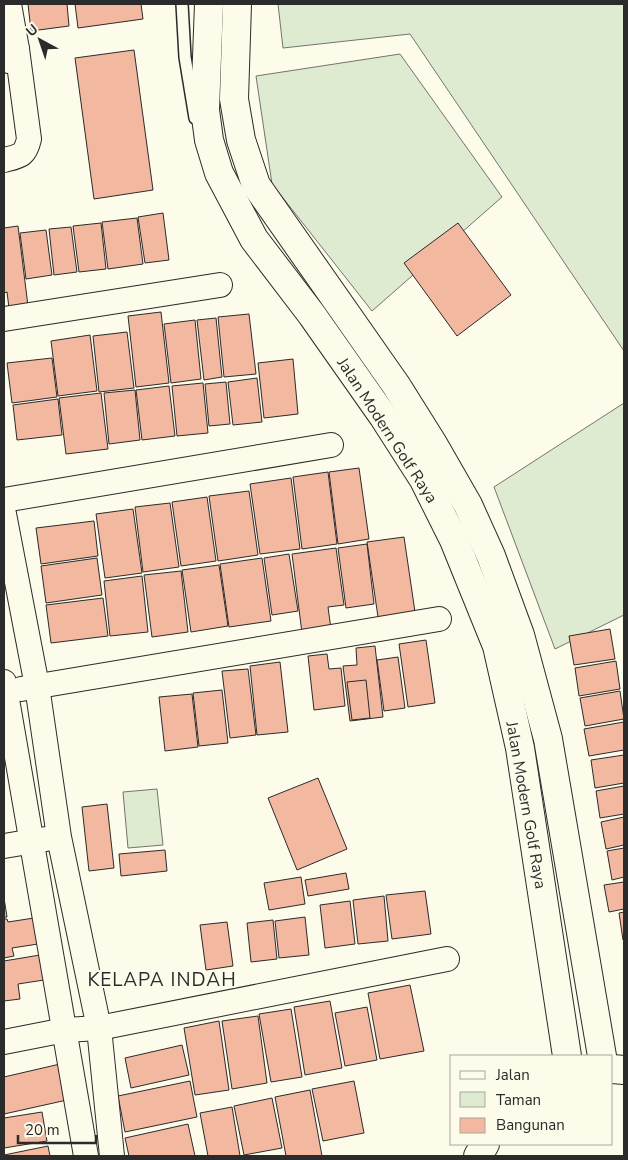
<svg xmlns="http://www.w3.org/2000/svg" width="628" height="1160" viewBox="0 0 628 1160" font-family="'Nunito Sans',sans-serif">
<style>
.green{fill:#deebd1;stroke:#74746e}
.building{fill:#f2b8a0;stroke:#2b2b2b}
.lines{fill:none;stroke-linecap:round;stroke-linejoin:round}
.service-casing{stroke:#2b2b2b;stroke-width:14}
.minor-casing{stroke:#2b2b2b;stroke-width:26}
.tertiary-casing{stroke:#2b2b2b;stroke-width:30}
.service{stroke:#fdfbea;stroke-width:11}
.minor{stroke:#fdfbea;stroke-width:24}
.tertiary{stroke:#fdfbea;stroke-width:28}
.labels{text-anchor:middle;stroke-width:4;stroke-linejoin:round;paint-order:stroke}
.street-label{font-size:16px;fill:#2b2b2b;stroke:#fdfbea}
.quarter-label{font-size:19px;letter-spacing:1px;fill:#2b2b2b;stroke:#fdfbea}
</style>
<rect width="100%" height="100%" fill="#fdfbea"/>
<g class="green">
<path d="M278,4h346v347l-214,-317 -127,14z"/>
<path d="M400,54l102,143 -130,114 -100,-127 -16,-108z"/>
<path d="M624,403v212l-69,34 -61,-162z"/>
<path d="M157,789l6,56 -35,3 -5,-56z"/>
</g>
<g class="building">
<path d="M28,4h39l2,22 -38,5z"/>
<path d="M75,4h66l2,15 -65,9z"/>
<path d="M134,50l19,140 -59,9 -19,-141z"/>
<path d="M163,213l6,47 -24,3 -7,-46z"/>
<path d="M137,218l6,46 -35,5 -6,-47z"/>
<path d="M101,223l5,46 -27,3 -6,-46z"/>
<path d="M458,223l53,72 -54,41 -53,-73z"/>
<path d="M18,226l10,80 -19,2 -2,-16 -3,1v-65z"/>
<path d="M71,227l6,45 -23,3 -5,-46z"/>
<path d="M46,230l6,45 -26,4 -6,-46z"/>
<path d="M161,312l8,71 -33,4 -8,-71z"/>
<path d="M249,314l7,60 -32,3 -6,-60z"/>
<path d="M216,318l6,59 -18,3 -7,-60z"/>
<path d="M195,320l6,59 -30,4 -7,-59z"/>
<path d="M127,332l7,56 -35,4 -6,-56z"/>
<path d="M90,335l7,56 -39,5 -7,-55z"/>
<path d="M52,358l5,39 -45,6 -5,-40z"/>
<path d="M293,359l5,55 -34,4 -6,-55z"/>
<path d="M257,378l5,44 -29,3 -5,-43z"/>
<path d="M226,382l4,42 -21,2 -4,-42z"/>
<path d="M203,383l5,50 -31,3 -5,-50z"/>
<path d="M169,386l6,50 -33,4 -6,-50z"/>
<path d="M135,390l5,50 -31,4 -5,-51z"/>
<path d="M101,393l7,56 -42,5 -7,-56z"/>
<path d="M58,399l4,36 -45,5 -4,-35z"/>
<path d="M359,468l10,71 -31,5 -9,-72z"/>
<path d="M328,472l9,72 -35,5 -9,-72z"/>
<path d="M291,478l9,71 -40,5 -10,-70z"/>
<path d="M249,491l9,64 -40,6 -9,-65z"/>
<path d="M207,497l9,64 -35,5 -9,-64z"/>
<path d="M170,503l9,64 -36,5 -8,-65z"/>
<path d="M133,509l9,64 -37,5 -9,-64z"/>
<path d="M94,521l4,35 -57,8 -5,-36z"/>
<path d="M404,537l11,75 -37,5 -11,-75z"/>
<path d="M367,544l7,60 -28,4 -8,-60z"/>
<path d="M336,548l8,57 -16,2 3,22 -29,4 -10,-79z"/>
<path d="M289,554l9,57 -26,4 -8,-57z"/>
<path d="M97,558l5,37 -56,8 -5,-37z"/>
<path d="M262,558l9,63 -42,6 -9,-63z"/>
<path d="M219,565l9,61 -37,6 -9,-62z"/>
<path d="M181,571l7,61 -36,5 -8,-62z"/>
<path d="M142,576l6,56 -38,4 -6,-55z"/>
<path d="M103,598l5,38 -57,7 -5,-38z"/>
<path d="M610,629l5,30 -41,6 -5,-29z"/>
<path d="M426,640l9,63 -27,4 -9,-63z"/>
<path d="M375,646l8,71 -33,4 -7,-55 14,-1 -1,-17z"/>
<path d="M327,654l2,15 12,-1 4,38 -31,4 -6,-54z"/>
<path d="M398,657l7,51 -21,3 -7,-51z"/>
<path d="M616,661l4,28 -41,7 -4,-28z"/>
<path d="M280,662l8,70 -31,3 -7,-69z"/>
<path d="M248,669l8,66 -26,3 -8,-67z"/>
<path d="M366,680l4,38 -18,2 -5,-38z"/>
<path d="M222,690l6,53 -29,3 -6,-53z"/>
<path d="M620,691l4,28 -39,7 -5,-28z"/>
<path d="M192,694l6,53 -33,4 -6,-54z"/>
<path d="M624,722v28l-35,6 -5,-27z"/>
<path d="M624,755v28l-29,5 -4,-28z"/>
<path d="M318,778l29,71 -50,21 -29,-72z"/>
<path d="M624,786v28l-24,4 -4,-27z"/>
<path d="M107,804l7,64 -25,3 -7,-64z"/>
<path d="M624,817v28l-18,4 -5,-27z"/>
<path d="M624,848v29l-12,3 -5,-29z"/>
<path d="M165,850l2,21 -46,5 -2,-22z"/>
<path d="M346,873l3,16 -41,7 -3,-16z"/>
<path d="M301,877l4,27 -36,6 -5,-27z"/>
<path d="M624,882v27l-15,3 -5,-27z"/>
<path d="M425,891l6,43 -39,5 -6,-44z"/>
<path d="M384,896l4,45 -30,3 -5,-44z"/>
<path d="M4,898l3,19h-3z"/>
<path d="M350,901l5,43 -30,4 -5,-43z"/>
<path d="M624,912v28h-1l-4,-27z"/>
<path d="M305,917l4,38 -30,3 -4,-37z"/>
<path d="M34,918l4,26 -26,4 2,8 -10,2v-39h3l1,3z"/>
<path d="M273,920l4,39 -26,3 -4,-39z"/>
<path d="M227,922l6,44 -27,4 -6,-45z"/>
<path d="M40,955l4,25 -26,4 2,15 -16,2v-40z"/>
<path d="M410,985l14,66 -44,8 -12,-66z"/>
<path d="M330,1001l12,67 -37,7 -11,-68z"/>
<path d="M367,1007l10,53 -32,6 -10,-53z"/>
<path d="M291,1009l11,68 -31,5 -12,-68z"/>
<path d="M258,1016l9,67 -35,6 -10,-68z"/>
<path d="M219,1021l10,69 -34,5 -11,-67z"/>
<path d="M182,1045l7,30 -58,13 -6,-30z"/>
<path d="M60,1064l7,36 -63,14v-37z"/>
<path d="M190,1081l7,36 -72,15 -7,-36z"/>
<path d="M354,1081l10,52 -41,8 -11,-52z"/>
<path d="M310,1090l12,66h-36l-11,-59z"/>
<path d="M272,1098l10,50 -38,7 -10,-49z"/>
<path d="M232,1107l8,49h-32l-8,-43z"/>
<path d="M42,1112l5,29 -43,7v-30z"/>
<path d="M188,1124l7,32h-66l-4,-18z"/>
<path d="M48,1146l2,10h-46v-1z"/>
</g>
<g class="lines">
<g class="service-casing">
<path id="service" d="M182,4l3,53 10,61"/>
</g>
<g class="minor-casing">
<g id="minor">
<path d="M8,61l9,-12 -8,-45"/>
<path d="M4,160c16,-4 21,-4 25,-21l-12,-90"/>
<path d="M4,319l216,-34"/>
<path d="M4,500l327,-55"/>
<path d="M4,514l33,172 22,151 40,191 13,128"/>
<path d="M4,682l82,474"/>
<path d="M21,689l418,-70"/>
<path d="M4,846l42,-7"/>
<path d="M4,1042l61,-12 34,-2 348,-69"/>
</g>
</g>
<g class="tertiary-casing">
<g id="tertiary">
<path d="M209,4l-4,106 4,30 10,33 35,66 58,76 71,101 41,64 30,60 43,106 23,102 47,308"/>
<path d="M237,4l-3,95 7,41 15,45 140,200 37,59 35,61 23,51 29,79 28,104 54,317"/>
<path d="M612,1069l12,1"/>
<path d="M478,1156l7,-12"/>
</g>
</g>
<use href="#service" class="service"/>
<use href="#minor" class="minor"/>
<use href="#tertiary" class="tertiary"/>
</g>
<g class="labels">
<g class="street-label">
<text transform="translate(388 430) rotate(57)" y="6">Jalan Modern Golf Raya</text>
<text transform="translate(527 805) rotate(80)" y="6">Jalan Modern Golf Raya</text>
</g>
<g class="quarter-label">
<text x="162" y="986">KELAPA INDAH</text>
</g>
</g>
<rect width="628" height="1160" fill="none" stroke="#2b2b2b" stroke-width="10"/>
<rect x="450" y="1055" width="162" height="90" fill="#fdfbea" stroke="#a9a89e"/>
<rect x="460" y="1071" width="25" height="8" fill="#fdfbea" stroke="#a9a89e"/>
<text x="496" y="1080" font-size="15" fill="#2b2b2b">Jalan</text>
<rect x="460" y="1092" width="25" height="15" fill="#deebd1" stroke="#a9a89e"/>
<text x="496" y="1105" font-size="15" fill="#2b2b2b">Taman</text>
<rect x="460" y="1118" width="25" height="15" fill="#f2b8a0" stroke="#a9a89e"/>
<text x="496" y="1130" font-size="15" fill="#2b2b2b">Bangunan</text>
<g transform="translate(40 40) rotate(320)" stroke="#fdfbea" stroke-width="4" paint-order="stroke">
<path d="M0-4L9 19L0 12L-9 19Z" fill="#2b2b2b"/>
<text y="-8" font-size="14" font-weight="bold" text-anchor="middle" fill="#2b2b2b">U</text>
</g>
<path d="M18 1135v8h78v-8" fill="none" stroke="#2b2b2b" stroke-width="2.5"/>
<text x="25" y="1135" font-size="15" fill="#2b2b2b" stroke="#fdfbea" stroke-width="4" paint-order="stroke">20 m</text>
</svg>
